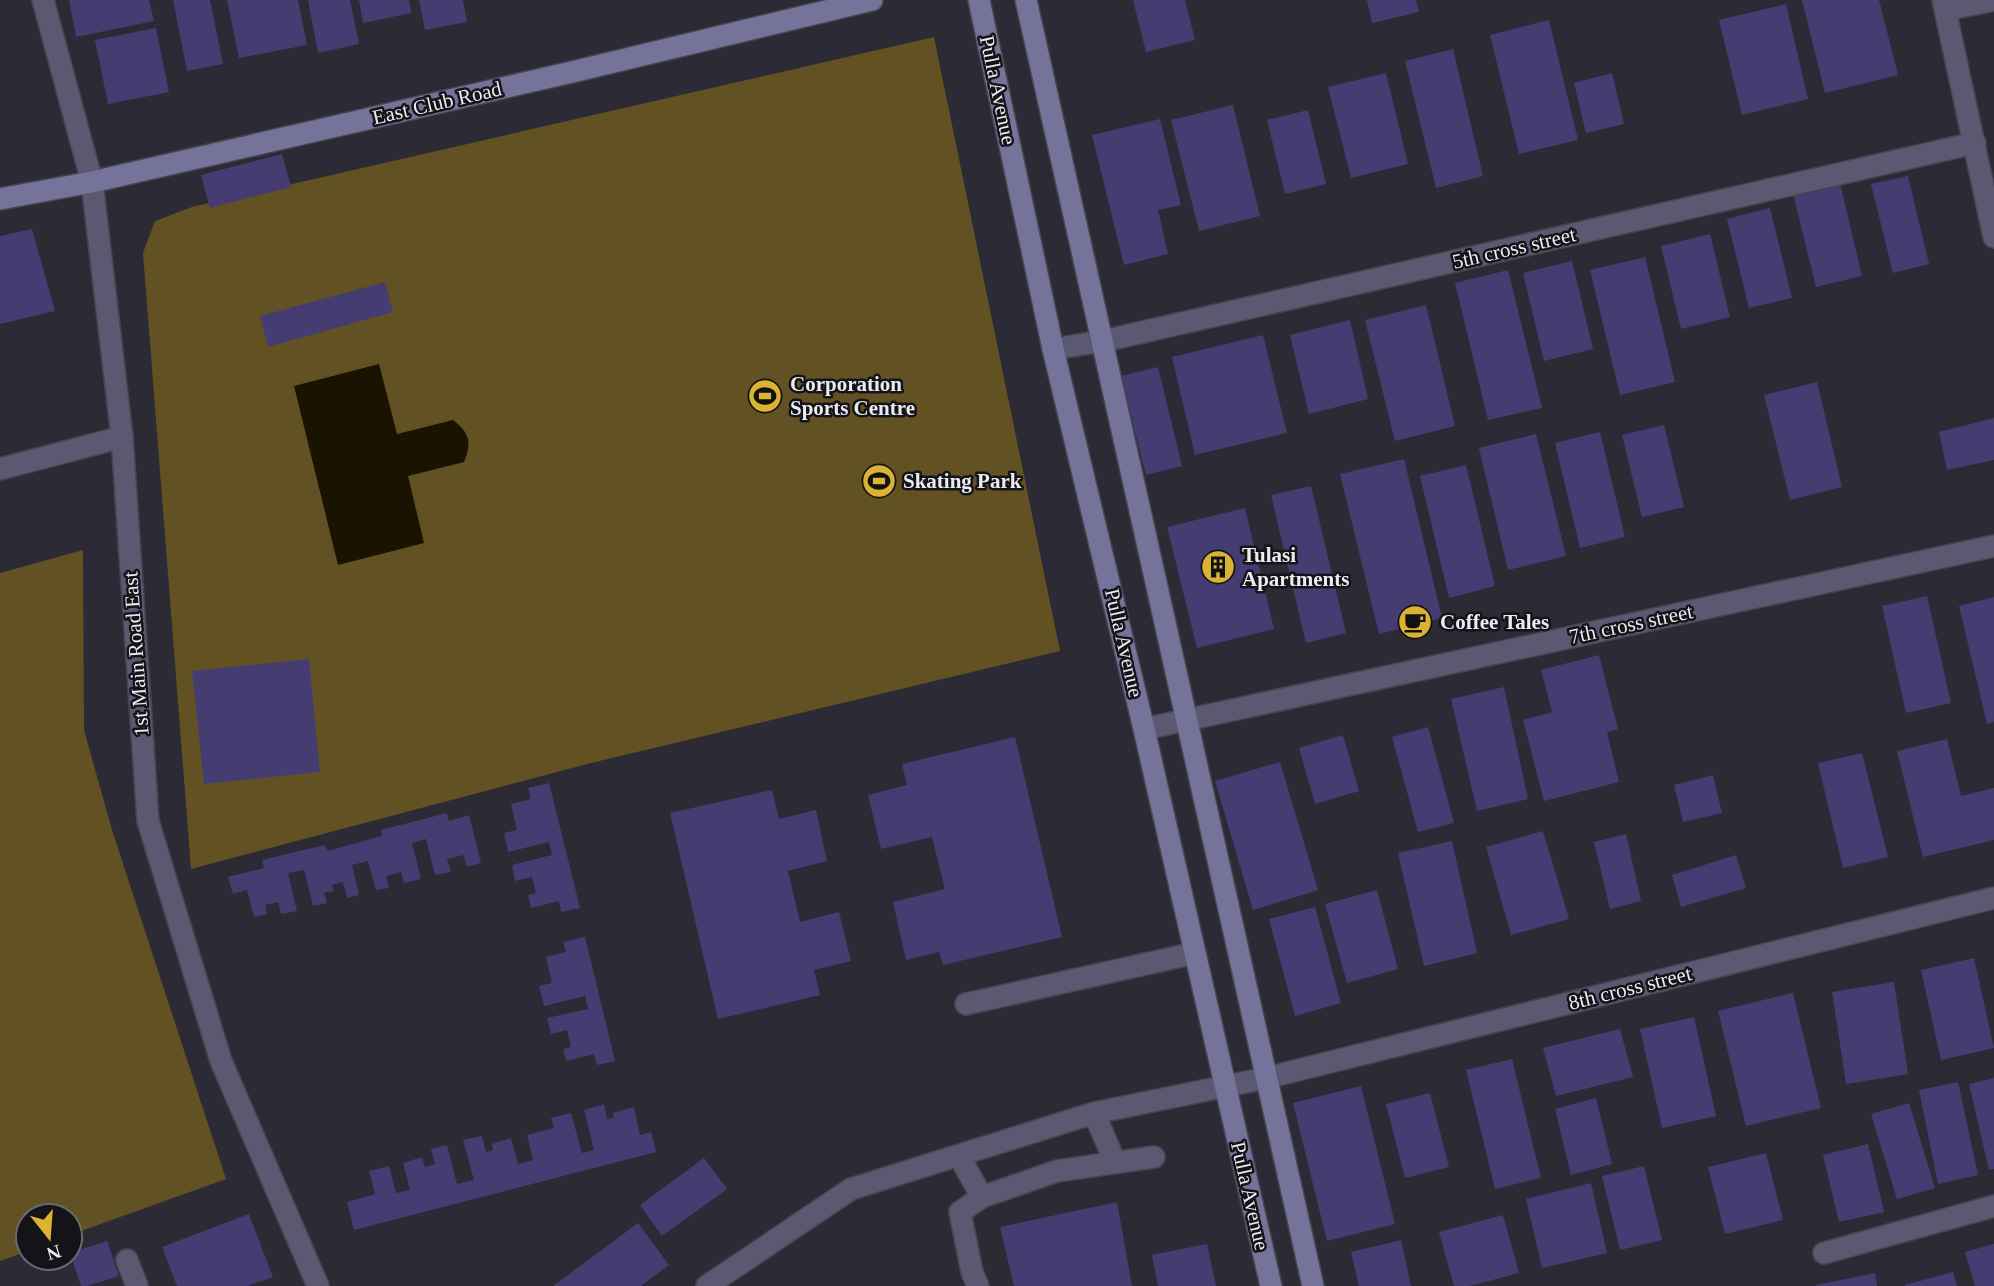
<svg xmlns="http://www.w3.org/2000/svg" width="1994" height="1286" viewBox="0 0 1994 1286" font-family="Georgia,serif">
<style>
.green{fill:#625223}
.water{fill:#1a1302}
.building{fill:#453d72}
.lines{fill:none;stroke-linecap:round;stroke-linejoin:round}
.street-casing{stroke:#46454f;stroke-width:24}
.secondary-casing{stroke:#46454f;stroke-width:24}
.street{stroke:#5b5972;stroke-width:21}
.secondary{stroke:#76739a;stroke-width:21}
.labels{text-anchor:middle;stroke-width:5;stroke-linejoin:round;paint-order:stroke}
.street-label{font-size:21px;fill:#ebebf2;stroke:#141318}
.poi-label{font-size:21px;font-weight:bold;fill:#ebebf2;stroke:#141318;text-anchor:start}
</style>
<rect width="100%" height="100%" fill="#2b2a35"/>
<g class="green">
<path d="M934,37l126,614 -469,112 -400,106 -48,-616 12,-32 37,-14z"/>
<path d="M83,550l1,180 28,100 114,349 -156,56v-19h-42v35l-28,10v-688z"/>
</g>
<path class="water" d="M379,364l18,70 56,-14c17,13 19,23 11,42l-56,14 16,67 -86,22 -44,-179z"/>
<g class="building">
<path d="M69,0h80l5,21 -78,16z"/>
<path d="M173,0h37l13,64 -36,7z"/>
<path d="M227,0h71l9,45 -68,13z"/>
<path d="M308,0h42l9,44 -41,9z"/>
<path d="M359,0h50l2,13 -48,10z"/>
<path d="M419,0h44l4,22 -42,8z"/>
<path d="M1133,0h52l10,40 -49,12z"/>
<path d="M1367,0h49l3,12 -47,11z"/>
<path d="M1802,0h77l19,75 -73,18z"/>
<path d="M1786,4l22,95 -66,16 -23,-95z"/>
<path d="M1549,20l29,120 -59,14 -29,-119z"/>
<path d="M156,28l13,64 -61,12 -13,-64z"/>
<path d="M1453,49l30,127 -47,12 -31,-127z"/>
<path d="M1386,73l22,91 -57,14 -23,-91z"/>
<path d="M1612,73l12,51 -38,9 -12,-50z"/>
<path d="M1233,105l27,111 -61,15 -28,-111z"/>
<path d="M1308,110l18,74 -41,10 -18,-74z"/>
<path d="M1160,119l21,86 -23,5 10,44 -44,11 -32,-130z"/>
<path d="M282,154l9,33 -81,21 -9,-33z"/>
<path d="M1908,176l21,88 -36,9 -22,-89z"/>
<path d="M1840,183l22,93 -46,11 -23,-93z"/>
<path d="M1770,208l22,90 -43,10 -22,-89z"/>
<path d="M32,229l23,82 -55,13v-88z"/>
<path d="M1710,234l20,83 -49,12 -20,-83z"/>
<path d="M1645,257l30,125 -55,13 -30,-125z"/>
<path d="M1572,261l21,88 -49,12 -21,-88z"/>
<path d="M1508,270l34,138 -54,12 -33,-137z"/>
<path d="M385,282l8,30 -125,35 -8,-31z"/>
<path d="M1426,305l29,121 -60,15 -30,-121z"/>
<path d="M1350,320l18,79 -59,15 -19,-79z"/>
<path d="M1263,335l24,98 -92,22 -23,-98z"/>
<path d="M1158,367l24,99 -36,9 -25,-99z"/>
<path d="M1817,382l25,105 -52,13 -26,-105z"/>
<path d="M1994,418v42l-47,10 -8,-38z"/>
<path d="M1664,425l20,82 -42,10 -20,-82z"/>
<path d="M1600,432l25,105 -45,11 -25,-105z"/>
<path d="M1536,434l30,122 -58,14 -29,-122z"/>
<path d="M1404,459l38,159 -63,16 -39,-160z"/>
<path d="M1466,465l29,121 -46,12 -29,-122z"/>
<path d="M1311,486l35,147 -40,10 -35,-148z"/>
<path d="M1245,508l29,121 -77,19 -30,-121z"/>
<path d="M1927,596l24,107 -45,10 -24,-107z"/>
<path d="M1994,597v125l-7,2 -28,-118z"/>
<path d="M1599,655l19,74 -11,3 12,50 -75,19 -21,-81 29,-8 -11,-42z"/>
<path d="M309,659l11,113 -116,12 -12,-113z"/>
<path d="M1504,687l24,112 -51,12 -26,-112z"/>
<path d="M1428,727l26,96 -36,9 -26,-95z"/>
<path d="M1343,735l16,56 -44,13 -16,-56z"/>
<path d="M1015,737l47,200 -119,28 -4,-13 -33,8 -13,-58 52,-13 -13,-52 -51,12 -13,-54 39,-10 -5,-21z"/>
<path d="M1947,739l14,57 33,-8v52l-71,17 -26,-106z"/>
<path d="M1862,753l26,104 -45,11 -25,-105z"/>
<path d="M1280,762l38,128 -65,20 -38,-129z"/>
<path d="M1713,775l9,38 -39,9 -9,-37z"/>
<path d="M549,783l31,125 -19,4 -2,-11 -28,7 -3,-13 8,-2 -4,-16 -17,4 -3,-16 40,-10 -3,-13 -41,10 -4,-19 13,-3 -6,-26 20,-5 -3,-11z"/>
<path d="M772,790l7,29 37,-9 11,51 -39,10 12,51 39,-10 12,49 -37,9 6,25 -102,24 -48,-206z"/>
<path d="M447,813l2,8 20,-6 12,48 -14,4 -4,-12 -16,4 4,13 -16,3 -9,-36 -14,4 9,36 -17,4 -3,-11 -15,4 3,12 -13,2 -8,-29 -16,4 7,30 -12,3 -4,-16 -11,3 2,6 -10,2 3,10 -14,3 -9,-36 -16,3 9,38 -16,3 -3,-12 -13,3 2,9 -13,3 -7,-27 -14,4 -5,-17 36,-9 -2,-8 63,-15 2,6 55,-15 -1,-6z"/>
<path d="M1543,831l26,88 -58,16 -25,-88z"/>
<path d="M1626,834l15,67 -31,8 -16,-67z"/>
<path d="M1452,841l25,112 -53,13 -26,-113z"/>
<path d="M1736,855l10,33 -65,19 -9,-32z"/>
<path d="M1377,890l21,79 -51,14 -22,-79z"/>
<path d="M1315,907l26,96 -46,13 -26,-97z"/>
<path d="M585,937l30,124 -18,4 -3,-11 -28,7 -3,-12 8,-2 -4,-17 -16,4 -4,-16 41,-9 -3,-13 -41,10 -5,-20 13,-3 -6,-26 20,-5 -3,-10z"/>
<path d="M1974,958l20,90 -53,12 -20,-90z"/>
<path d="M1894,982l14,92 -62,10 -14,-92z"/>
<path d="M1793,993l28,115 -75,18 -28,-115z"/>
<path d="M1694,1017l22,99 -54,12 -22,-99z"/>
<path d="M1620,1029l13,48 -77,19 -13,-48z"/>
<path d="M1512,1059l29,119 -46,11 -29,-119z"/>
<path d="M1994,1078v91l-5,1 -20,-86z"/>
<path d="M1958,1082l20,93 -40,9 -19,-94z"/>
<path d="M1361,1086l34,138 -68,17 -34,-138z"/>
<path d="M1430,1093l19,74 -44,11 -19,-74z"/>
<path d="M1596,1098l16,66 -41,11 -16,-66z"/>
<path d="M1909,1103l26,85 -38,11 -26,-85z"/>
<path d="M604,1104l3,15 7,-1 -1,-5 21,-6 6,28 11,-3 5,20 -302,78 -7,-28 28,-8 -6,-23 20,-5 7,27 14,-3 -7,-27 19,-6 3,10 10,-3 -4,-15 16,-4 10,39 17,-4 -11,-40 19,-4 4,16 7,-2 -1,-6 19,-6 7,26 15,-4 -6,-25 27,-7 -3,-10 20,-5 11,40 12,-3 -10,-40z"/>
<path d="M1868,1144l16,68 -45,10 -16,-67z"/>
<path d="M1766,1153l17,67 -58,14 -17,-67z"/>
<path d="M704,1158l23,31 -65,47 -22,-31z"/>
<path d="M1644,1166l18,74 -42,10 -18,-74z"/>
<path d="M1591,1183l16,70 -65,15 -16,-69z"/>
<path d="M1117,1202l15,84h-118l-14,-59z"/>
<path d="M249,1214l24,63 -25,9h-71l-15,-39z"/>
<path d="M1503,1215l16,58 -49,13h-16l-15,-54z"/>
<path d="M638,1223l31,42 -28,21h-88z"/>
<path d="M1401,1240l10,46h-52l-8,-34z"/>
<path d="M107,1241l12,35 -32,10h-6l-11,-33z"/>
<path d="M1207,1244l9,42h-58l-6,-31z"/>
<path d="M1994,1244v42h-19l-10,-34z"/>
<path d="M1953,1272l4,14h-52v-1z"/>
<path d="M1875,1273l2,13h-61v-1z"/>
</g>
<g class="lines">
<g class="street-casing">
<g id="street">
<path d="M43,0l49,182 30,255 26,384 73,240 97,225"/>
<path d="M1943,0l51,237"/>
<path d="M1945,10l49,-10"/>
<path d="M1053,349l50,-8 872,-198"/>
<path d="M0,469l122,-32"/>
<path d="M1144,729l850,-183"/>
<path d="M966,1004l229,-51"/>
<path d="M1094,1113l21,49"/>
<path d="M959,1156l23,41"/>
<path d="M1824,1253l170,-47"/>
<path d="M127,1260l10,26"/>
<path d="M707,1286l144,-97 243,-76 172,-35 728,-180"/>
<path d="M978,1286l-6,-14 -12,-60 22,-15 75,-26 97,-14"/>
</g>
</g>
<g class="secondary-casing">
<g id="secondary">
<path d="M979,0l74,349 91,380 127,557"/>
<path d="M1026,0l287,1286"/>
<path d="M0,199l92,-17 480,-110 300,-72"/>
</g>
</g>
<use href="#street" class="street"/>
<use href="#secondary" class="secondary"/>
</g>
<defs>
<g id="stadium-disc" transform="scale(1.75)"><circle r="9.5" fill="#dab333" stroke="#141318"/><path d="M0-5a6.5 5 0 1 0 0 10a6.5 5 0 1 0 0-10ZM-3.5-1.8h7v3.6h-7Z" fill="#111"/></g>
<g id="building-disc" transform="scale(1.75)"><circle r="9.5" fill="#dab333" stroke="#141318"/><path d="M-4-6H4V6H1V3H-1V6H-4ZM-2.5-4.3h1.7v1.8h-1.7ZM.8-4.3h1.7v1.8H.8ZM-2.5-1h1.7V.8h-1.7ZM.8-1h1.7V.8H.8Z" fill="#111"/></g>
<g id="cafe-disc" transform="scale(1.75)"><circle r="9.5" fill="#dab333" stroke="#141318"/><path d="M-5.5-4.5H6V0H3Q3 3.5 0 3.5H-2.5Q-5.5 3.5-5.5 0ZM3-3.2v2h1.7v-2ZM-6 4.5H4V6H-6Z" fill="#111"/></g>
</defs>
<g fill-rule="evenodd">
<use href="#stadium-disc" x="765" y="396"/>
<use href="#stadium-disc" x="879" y="481"/>
<use href="#building-disc" x="1218" y="567"/>
<use href="#cafe-disc" x="1415" y="622"/>
</g>
<g class="labels">
<g class="street-label">
<text transform="translate(998 90) rotate(78)" y="7">Pulla Avenue</text>
<text transform="translate(437 103) rotate(-13)" y="7">East Club Road</text>
<text transform="translate(1514 248) rotate(-13)" y="7">5th cross street</text>
<text transform="translate(1631 624) rotate(-12)" y="7">7th cross street</text>
<text transform="translate(1124 643) rotate(77)" y="7">Pulla Avenue</text>
<text transform="translate(136 654) rotate(-94)" y="7">1st Main Road East</text>
<text transform="translate(1630 988) rotate(-14)" y="7">8th cross street</text>
<text transform="translate(1250 1196) rotate(77)" y="7">Pulla Avenue</text>
</g>
<g class="poi-label">
<text x="790" y="391">Corporation<tspan x="790" dy="24">Sports Centre</tspan></text>
<text x="903" y="488">Skating Park</text>
<text x="1242" y="562">Tulasi<tspan x="1242" dy="24">Apartments</tspan></text>
<text x="1440" y="629">Coffee Tales</text>
</g>
</g>
<g transform="translate(49 1237) rotate(163)"><circle r="33" fill="#141318" stroke="#6a696f" stroke-width="2"/>
<path d="M0-5L12 26L0 18L-12 26Z" fill="#dab333"/>
<text y="-10" font-size="19" font-weight="bold" text-anchor="middle" fill="#ebebf2">N</text>
</g>
</svg>
